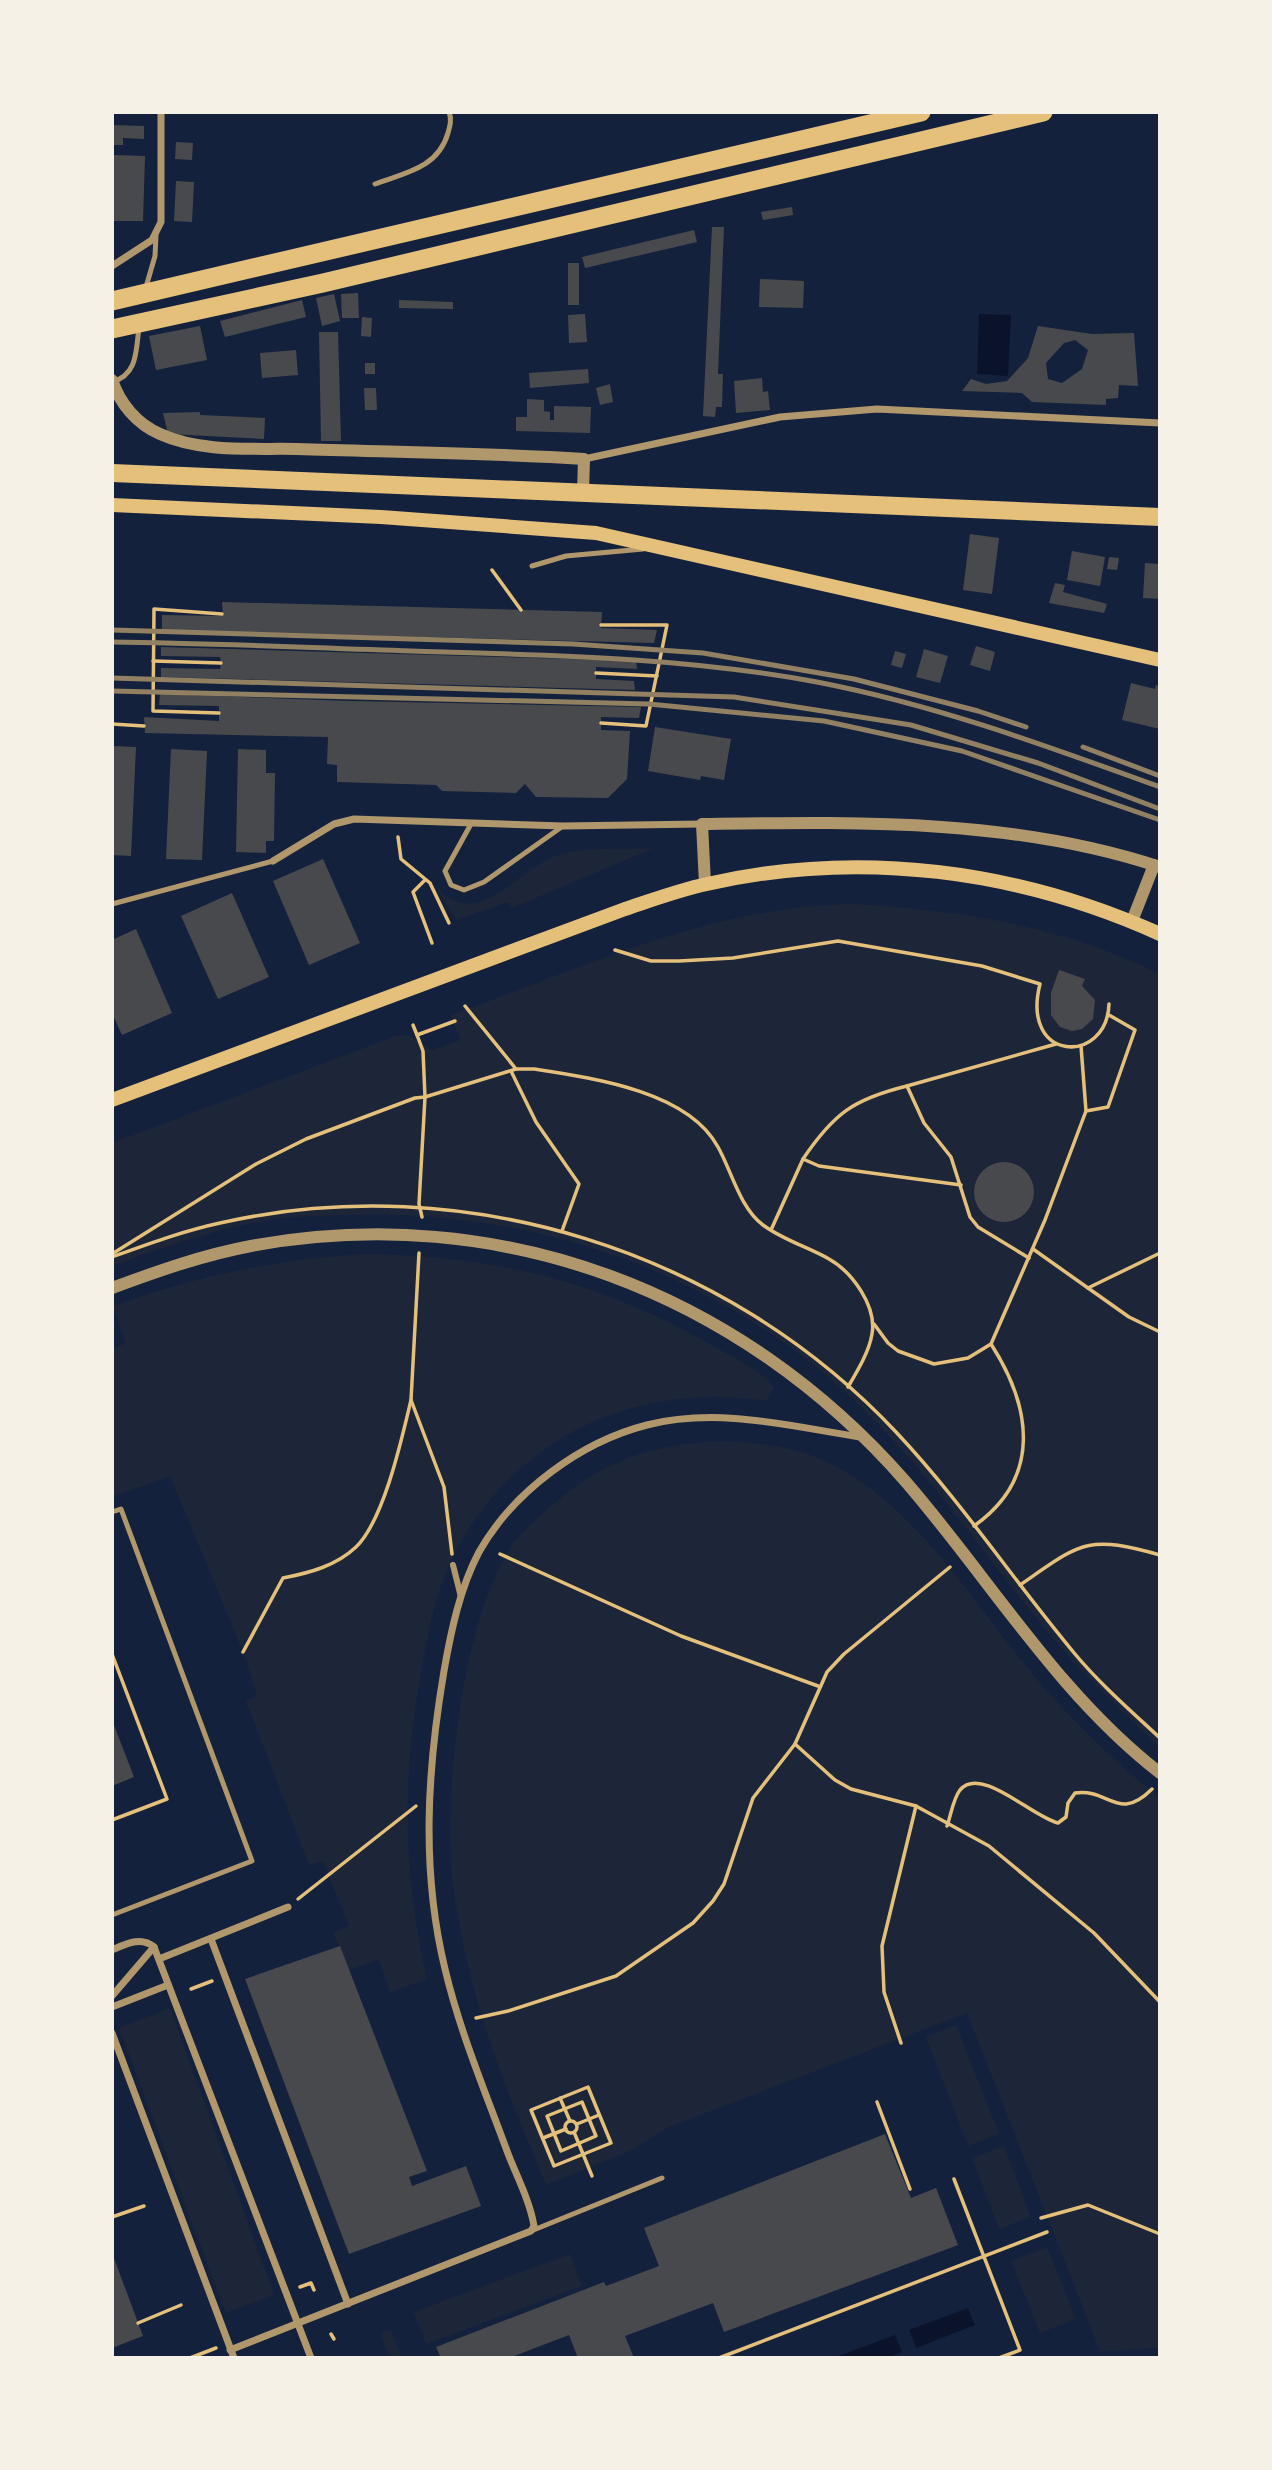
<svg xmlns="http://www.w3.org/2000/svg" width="1272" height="2470" viewBox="0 0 1272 2470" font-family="Spectral,serif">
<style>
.green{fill:#1d2539}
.water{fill:#0b132b}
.building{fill:#48494c;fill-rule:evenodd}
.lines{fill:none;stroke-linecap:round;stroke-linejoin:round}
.path{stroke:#e5c07b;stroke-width:3.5}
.service{stroke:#b1986c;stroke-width:5}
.pedestrian{stroke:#b1986c;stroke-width:6}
.minor{stroke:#b1986c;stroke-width:7}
.tertiary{stroke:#b1986c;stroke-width:12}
.secondary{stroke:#e5c07b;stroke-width:14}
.primary{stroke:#e5c07b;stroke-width:18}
.trunk{stroke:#e5c07b;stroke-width:19}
.rail{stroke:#918062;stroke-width:5}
</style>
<rect width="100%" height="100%" fill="#14213d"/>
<g class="green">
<path d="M654,848l-142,60 -4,-6 -52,18 -21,-35c43,51 81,-18 126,-31 29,-8 63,-4 93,-6z"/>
<path d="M853,904c108,6 209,22 307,70v774c-40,-38 -79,-76 -114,-118 -58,-70 -109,-146 -173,-211 -137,-141 -333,-211 -527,-204 -28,1 -56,1 -82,6 -52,9 -103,27 -152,45v-123l284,-107 11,-1 25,15 28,-10 -9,-25c131,-47 260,-109 402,-111z"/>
<path d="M365,1254c130,2 235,27 348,92 19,11 48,23 61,42l-7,12c-14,0 -28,-2 -42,-3 -33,-1 -69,4 -100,13 -78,23 -148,86 -179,162 -15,37 -21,79 -28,118 -16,101 -14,189 9,289l-37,13 -11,-32 -30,10 -16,-38 16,-6 -26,-65 -14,4 -63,-164 11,-5 -14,-44 -73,-176 -58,21v-148l14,-6 -13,-37c83,-30 164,-47 252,-52z"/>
<path d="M724,1441c32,2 68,5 99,19 89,41 144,134 204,207 40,49 84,92 133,131v550l-60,3 -133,-338 -298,114 -39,24 -84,34c-30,-73 -62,-146 -79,-224 -7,-32 -14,-66 -16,-99 -5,-87 13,-246 62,-318 10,-14 25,-26 37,-37 54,-48 103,-63 174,-66z"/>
<path d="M170,2008l104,287 -48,18 -107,-285z"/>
<path d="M956,2025l43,109 -31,12 -42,-109z"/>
<path d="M1004,2146l27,71 -32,12 -27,-71z"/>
<path d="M1047,2247l29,72 -36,14 -29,-72z"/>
<path d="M570,2254l12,32 -156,58 -12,-32z"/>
<path d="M391,2330l11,28h-12l-10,-25z"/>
</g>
<g class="water">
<path d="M979,314l32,1 -3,61 -31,-2z"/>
<path d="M968,2308l7,17 -59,23 -7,-18z"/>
<path d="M895,2335l7,17 -15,6h-54z"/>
</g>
<g class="building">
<path d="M112,125l32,1v13l-21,-1v7h-11z"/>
<path d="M176,142l17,1 -1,17 -17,-1z"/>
<path d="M114,155l31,1 -2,65h-31z"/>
<path d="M176,181l18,1 -2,40 -18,-1z"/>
<path d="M792,207l1,8 -30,5 -2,-8z"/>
<path d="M712,227h12l-6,147h5l-1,33h-6l-1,10 -12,-1z"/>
<path d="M694,230l3,12 -112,26 -3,-11z"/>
<rect x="568" y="263" width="11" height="42"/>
<path d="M760,279l44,2 -1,27 -44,-1z"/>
<path d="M358,293l1,25h-17l-1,-24z"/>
<path d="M334,294l6,27 -18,5 -6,-28z"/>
<path d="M302,300l4,17 -81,20 -5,-16z"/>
<path d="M399,300l54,2v7l-54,-1z"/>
<path d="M585,314l2,28 -18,1 -1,-28z"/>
<path d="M362,317l10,1 -1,19 -10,-1z"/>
<path d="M200,326l7,34 -51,10 -7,-34z"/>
<path d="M1038,326l54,8 42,-1 4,53 -19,-1 -1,13 -12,1v6l-74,-3 -10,-9 -60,-2 9,-12 15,5 21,-3 21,-23zM1075,340l13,10 -6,19 -20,14 -14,-4 -2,-16 18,-20z"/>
<path d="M319,332h19l3,109h-20z"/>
<path d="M296,350l2,25 -36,3 -2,-25z"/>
<rect x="365" y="363" width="10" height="11"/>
<path d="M588,369l1,14 -59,5 -1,-15z"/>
<path d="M762,378l1,14 5,-1 2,19 -34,3 -2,-32z"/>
<path d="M610,384l3,18 -13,3 -4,-17z"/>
<path d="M364,388h12l1,22h-12z"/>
<path d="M527,399l17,1v11l6,1v8h4v-14l37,1 -1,26 -74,-2v-14h11z"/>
<path d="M200,412v3l65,3 -1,21 -96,-5 -5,-21z"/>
<path d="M970,534l29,4 -7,56 -29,-4z"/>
<path d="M1072,551l33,6 -5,29 -33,-6z"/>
<path d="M1109,557l10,1 -2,12 -10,-1z"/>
<path d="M1145,563l15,1v35l-17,-1z"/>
<path d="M1055,583l10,2 -2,7 44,12 -3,9 -55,-10z"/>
<path d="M222,602l380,10 -1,16 56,2 -3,13 -492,-13v-15l61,1z"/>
<path d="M976,646l19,6 -5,19 -20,-6z"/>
<path d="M161,647l475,14 1,8 -41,-2v12l38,2 1,9 -474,-13v-9l59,1 1,-6 -1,-6 -59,-1z"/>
<path d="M924,649l24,7 -8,27 -24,-6z"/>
<path d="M895,651l11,3 -4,14 -11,-3z"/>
<path d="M1131,683l24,6 1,-4 4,1v43l-38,-9z"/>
<path d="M160,694l190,7 291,6 -2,11 -38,-1v13l29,1 -3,48 -19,19 -72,-1 -11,-13 -9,9 -74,-2 -6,-6 -99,-3v-17l-10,-1 1,-27 -183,-4 -1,-16 75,4v-15l-60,-1z"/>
<path d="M655,727l76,12 -7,41 -23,-4 -1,4 -52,-9z"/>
<path d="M112,746l24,1 -5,109 -19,-1z"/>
<path d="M171,749l36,2 -5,109 -36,-1z"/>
<path d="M238,749l28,1v23h9l-1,68h-8v12l-30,-1z"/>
<path d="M323,859l37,84 -51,22 -36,-84z"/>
<path d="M232,893l37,84 -51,22 -37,-83z"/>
<path d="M136,929l36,84 -50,22 -10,-22v-73z"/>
<path d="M1059,970l26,9 -3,7 13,14 -2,19 -11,10 -10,2 -12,-4 -9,-12v-22z"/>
<circle cx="1004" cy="1192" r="30"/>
<path d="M112,1720l22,57 -22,9z"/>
<path d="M340,1946l87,225 -18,6 3,9 54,-20 15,40 -132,48 -104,-275z"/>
<path d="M885,2134l26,64 25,-10 22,57 -234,87 -11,-29 -88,33 9,22h-56l-9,-23 -60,23h-68l-5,-11 168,-65 2,4 53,-20 -15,-38z"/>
<path d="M112,2253l31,83 -31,12z"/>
</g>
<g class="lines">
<g class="path">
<path d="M492,570l29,40"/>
<path d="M153,661l68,2"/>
<path d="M596,673l61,3"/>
<path d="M219,713l-66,-2 1,-102 68,5"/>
<path d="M601,723l45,3 21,-101h-66"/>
<path d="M112,724l32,2"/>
<path d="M398,837l3,22 29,24 19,40"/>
<path d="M425,880l-12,12 19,51"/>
<path d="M615,950l36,11h28l54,-3 105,-17 144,25 58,18c-20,79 67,81 69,20"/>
<path d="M465,1006l51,63"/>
<path d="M413,1025l4,10"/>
<path d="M511,1071l25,51 43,62 -17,47"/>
<path d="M907,1086c-53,13 -73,27 -104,73l16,7 142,19"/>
<path d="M1086,1111l22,-4 27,-77 -26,-15"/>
<path d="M422,1217l-3,-13 6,-107 91,-28h18c59,9 154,22 184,78 14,25 22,61 45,78 20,15 45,22 66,34 23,13 48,47 43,75 -3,18 -14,36 -24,53"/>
<path d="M771,1230l32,-71"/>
<path d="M1033,1249l55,39"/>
<path d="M419,1253l-8,147 33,87 8,67"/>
<path d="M1160,1253l-72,35 41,29 31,15"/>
<path d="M112,1254l144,-90 50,-25 109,-41 10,-1 -2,-46 -6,-16 38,-14"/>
<path d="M112,1257c36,-13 71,-26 108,-34 244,-55 505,27 676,209 65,69 118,149 179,222 25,30 56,57 85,84"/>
<path d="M1029,1258l-51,-31 -8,-10 -19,-60 -27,-34 -17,-37 149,-42"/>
<path d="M874,1324l14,19 10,8 36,13 34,-6 23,-14 54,-124 41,-109 -5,-65"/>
<path d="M974,1526c69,-49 57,-120 17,-182"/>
<path d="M500,1554l181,82 137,50"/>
<path d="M1020,1585c61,-42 66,-51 140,-30"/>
<path d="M243,1652l40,-74c26,-5 53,-12 73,-31 28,-27 46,-109 55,-147"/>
<path d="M112,1654l55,145 -55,21"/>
<path d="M795,1744l40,36 16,9 65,17 73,40 105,87 66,69"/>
<path d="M947,1826c4,-11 6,-27 13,-36 21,-25 72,27 98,33l8,-6 2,-14 7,-10c34,-5 43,30 77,-4"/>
<path d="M298,1899l118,-93"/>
<path d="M191,1989l21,-8"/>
<path d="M476,2018l32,-7 108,-35 77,-53 20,-22 11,-17 29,-86 42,-54 32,-72 17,-18 106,-87"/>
<path d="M901,2043l-17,-51 -2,-46 34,-140"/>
<path d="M588,2087l23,56 -57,23 -23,-56z"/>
<path d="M560,2098l10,23"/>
<path d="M582,2102l14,34 -35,15 -14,-35z"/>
<path d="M877,2102l33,87"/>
<circle cx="571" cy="2127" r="6"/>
<path d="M577,2124l22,-9"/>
<path d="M574,2132l18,44"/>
<path d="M543,2138l23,-9"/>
<path d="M954,2179l66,171 -21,8"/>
<path d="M112,2217l32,-11"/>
<path d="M1041,2218l47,-13 72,29"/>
<path d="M300,2287l11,-4 3,7"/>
<path d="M138,2323l43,-18"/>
<path d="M331,2334l3,5"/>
<path d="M190,2358l26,-10"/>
<path d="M719,2358l328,-126"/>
</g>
<g class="service">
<path d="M375,184c30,-11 63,-16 73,-51 2,-7 4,-14 1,-21"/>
<path d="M146,287l9,-31 1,-21"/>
<path d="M112,382c26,-7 24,-32 27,-55"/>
<path d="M532,566l34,-10 77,-7"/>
<path d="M471,824l-26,47 6,14 13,5 20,-8 79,-56"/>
<path d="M112,904l161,-43"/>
<path d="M112,1512l9,-3 131,352 -140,54"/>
<path d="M531,2231l131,-53"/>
</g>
<path class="pedestrian" d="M453,1565l8,32"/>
<g class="minor">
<path d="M112,266l40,-26 9,-18v-110"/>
<path d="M584,459l196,-42 97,-8 283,14"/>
<path d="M273,861l61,-37 20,-5 209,7 139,-2"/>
<path d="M211,1939l137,365"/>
<path d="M112,1950c14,-6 29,-14 42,-3l157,411"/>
<path d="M159,1959l129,-52"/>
<path d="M112,1996l42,-49"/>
<path d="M112,2007l56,-22"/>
<path d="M112,2033l122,325"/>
<path d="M230,2350l301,-119 3,-5c-4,-25 -18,-51 -27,-75 -22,-60 -47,-119 -62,-182 -24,-99 -18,-198 -1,-298 7,-40 16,-83 35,-119 34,-60 101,-110 168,-127 71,-18 142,1 213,12"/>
</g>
<g class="tertiary">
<path d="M112,380c8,24 25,44 48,54 42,19 93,14 137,15 95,3 191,4 287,10l-1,34"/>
<path d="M705,884l-3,-60c154,-2 310,-6 458,43"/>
<path d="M1132,921l22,-56"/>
<path d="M112,1288c46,-17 91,-33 139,-42 250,-46 490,47 655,236 84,97 151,211 254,291"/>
</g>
<g class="secondary">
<path d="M112,505l269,12 215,16 564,127"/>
<path d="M112,1100l513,-191c27,-9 54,-19 82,-25 153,-35 311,-14 453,50"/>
</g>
<path class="primary" d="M112,473l1048,44"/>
<g class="trunk">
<path d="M112,301l809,-189"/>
<path d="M112,329l211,-46 720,-171"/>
</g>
<g class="rail">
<path d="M112,630l461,14 130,9 151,26 124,32 48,16"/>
<path d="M112,642c100,1 200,6 300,9 136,4 271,6 405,31 119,23 230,64 343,105"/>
<path d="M112,678l622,19 177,28 127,38 122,46"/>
<path d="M112,691l537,13 175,17 138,30 198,69"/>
<path d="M1083,747l77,29"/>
</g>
</g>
<rect width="1272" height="2470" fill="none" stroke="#f6f1e7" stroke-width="228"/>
</svg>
